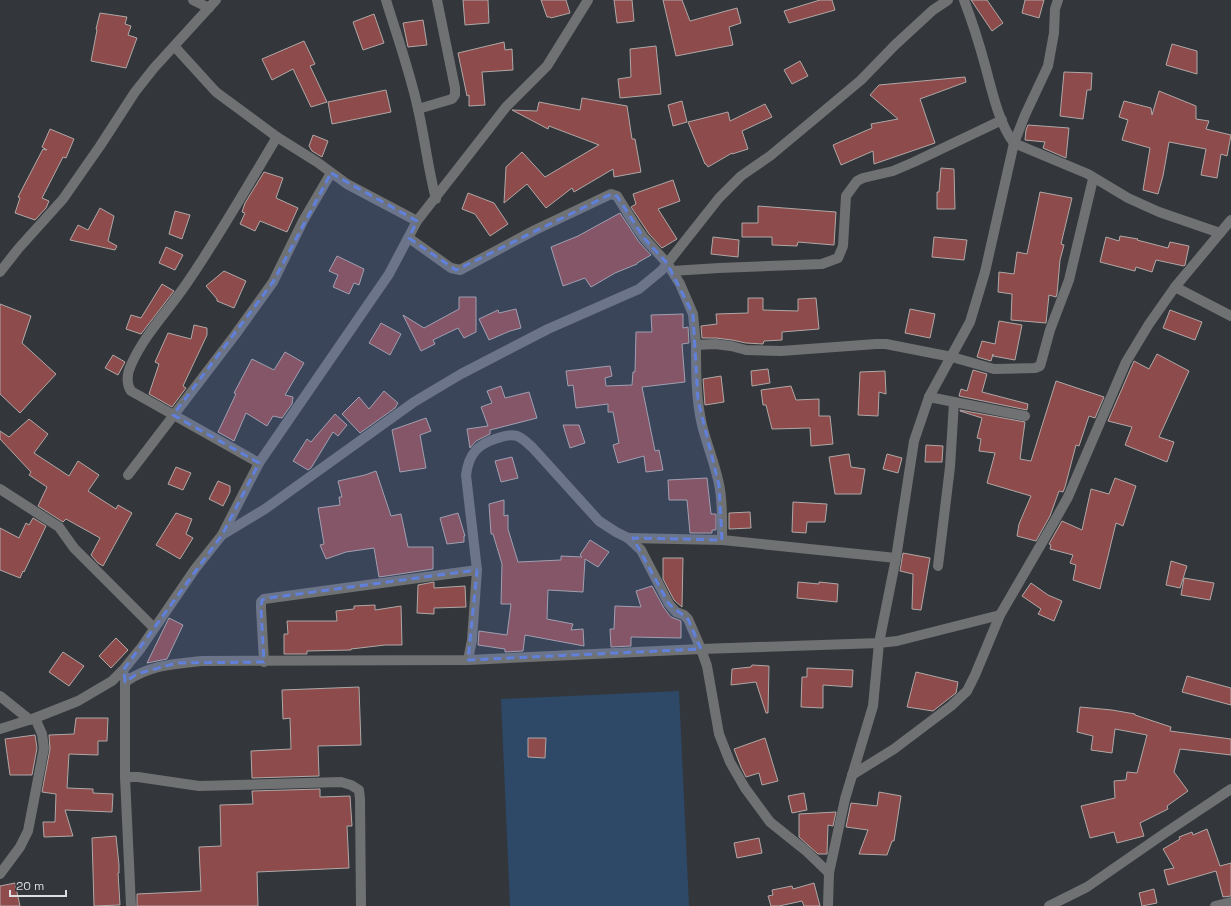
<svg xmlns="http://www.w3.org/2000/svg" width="1231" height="906" viewBox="0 0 1231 906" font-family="'Space Grotesk',sans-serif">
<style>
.green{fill:#2e4867}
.building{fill:#8e4b4b;stroke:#afa8a7}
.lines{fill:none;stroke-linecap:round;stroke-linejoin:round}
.minor{stroke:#6f7173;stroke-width:10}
.marked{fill:#6080db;fill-opacity:0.2;stroke:#6080db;stroke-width:3;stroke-dasharray:8 5;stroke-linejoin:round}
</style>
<rect width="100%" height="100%" fill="#33363a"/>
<path class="green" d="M679,691l10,215h-179l-9,-207z"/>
<g class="building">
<path d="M463,0h25l1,23 -24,2z"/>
<path d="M541,0h25l4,13 -19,5 -1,-1h-3z"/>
<path d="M614,0h18l2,21 -17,2z"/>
<path d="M663,0h19l8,21 47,-13 4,15 -12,4 4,18 -57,11z"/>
<path d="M820,0h12l3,10 -46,13 -5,-12z"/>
<path d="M971,0h16l16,23 -11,8z"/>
<path d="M1025,0h19l-5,18 -17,-5z"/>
<path d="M100,13l27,4 -2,7 6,2 -3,9 9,3 -11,30 -35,-7 6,-31 -1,-1z"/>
<path d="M374,14l10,29 -21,7 -10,-28z"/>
<path d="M423,20l4,25 -19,2 -5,-24z"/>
<path d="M304,41l11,23 -5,2 17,36 -16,5 -18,-38 -21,11 -10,-21z"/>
<path d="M504,42l1,8 7,-1 1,21 -31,2 3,33 -16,1v-11l-2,1 -9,-43z"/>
<path d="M1172,44l25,7v23l-31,-9z"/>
<path d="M656,46l5,48 -41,4 -2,-19 13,-2 -1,-28z"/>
<path d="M800,61l8,15 -16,8 -8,-14z"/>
<path d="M1064,72l28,1 -1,17h-4l-4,29 -23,-3z"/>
<path d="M965,77l1,5 -46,17 15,44 -61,21 -1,-13 -32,14 -8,-20 39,-17 -1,-4 27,-5 -28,-24 9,-10z"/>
<path d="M386,90l5,22 -59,12 -4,-22z"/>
<path d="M1159,91l37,15v13l13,2 -3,8 25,6 -4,21 -6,-2 -4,24 -16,-3 5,-26 -37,-7 -6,34 -5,18 -15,-4 7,-42 -28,-8 6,-20 -9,-3 5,-16 27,7 1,7z"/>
<path d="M582,98l45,8 5,33h3l6,33 -27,5 -1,-8 -39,23 -2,-4 -26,20 -19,-24 -23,19 2,-36 16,-15 23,25 54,-32 -50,-19 -1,3 -36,-19 25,1 2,-9 41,8z"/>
<path d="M682,101l5,21 -14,4 -5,-21z"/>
<path d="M765,104l7,13 -30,14 6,18 -16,5v-1l-24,14 -2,-3h-1l-17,-42 40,-10 2,9z"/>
<path d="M1028,125l41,3 -3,30 -23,-10 2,-6 -20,-2 1,-10z"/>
<path d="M50,129l24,10 -8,19 -3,-1 -21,41 7,3 -3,7 -11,12 -20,-7 5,-15 -2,-1 25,-48 4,1 -5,-3z"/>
<path d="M313,135l15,6 -6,16 -10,-6 -3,-5z"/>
<path d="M941,168l13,1 1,40h-18v-17h2z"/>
<path d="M264,172l19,6 -7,20 22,10 -11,24 -27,-11 -5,10 -15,-7 5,-11 -3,-1 3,-9z"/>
<path d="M673,180l7,21 -22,8 19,30 -15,9 -13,-14 -18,-27 5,-3 -3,-10z"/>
<path d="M1040,192l32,6 -11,46 3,1 -4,15 -3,34 -1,3 -7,-2 -3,28 -35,-3 1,-26 -14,-2 1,-20 15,2 3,-22 10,2z"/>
<path d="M468,193l26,10 14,21 -18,12 -15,-22 -13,-5z"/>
<path d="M758,206l78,6 -2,33 -36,-3 -1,4 -25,-1v-8h-30v-14h16z"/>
<path d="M100,208l14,8 -6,25 9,5 -2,4 -45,-10 8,-15 10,5z"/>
<path d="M175,211l15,4 -8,24 -13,-5z"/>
<path d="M620,213l19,29 12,13 -14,8v1l-22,9 -24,14 -6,-9 -22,8 -12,-39 27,-11z"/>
<path d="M1120,236l18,3 -1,1 31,8 2,-6 19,4 -4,19 -1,1 -28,-6 -4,12 -16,-5 -1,4 -35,-9 6,-25 13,4z"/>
<path d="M713,237l26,3 -1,17 -27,-3z"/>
<path d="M934,237l33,3 -3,20 -32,-3z"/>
<path d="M166,247l17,8 -8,15 -16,-7z"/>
<path d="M337,256l27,13 -5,16 -5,-2 -5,11 -16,-7 5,-12 -9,-4z"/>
<path d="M224,271l22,10 -12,27 -17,-7v-2l-11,-13z"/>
<path d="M162,284l12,7 -33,43 -15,-5 5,-14 10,3z"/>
<path d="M459,297h17v35l-12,6 -6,-10 -25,12 2,4 -14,7 -18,-36 21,13 35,-19z"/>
<path d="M748,298h15v12l35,1v-12l18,-1 3,31 -37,3v8l-18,1 -1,3 -17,-1 -14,-3 -16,-2h-14l-1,-12 16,-2 -1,-10 32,-1z"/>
<path d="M0,304l31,12 -9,27 34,31 -36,39 -20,-19z"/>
<path d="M516,309l5,19 -11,3 -21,9 -10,-21 19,-9 1,3z"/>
<path d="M910,309l25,5 -5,24 -25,-5z"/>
<path d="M1170,310l32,12 -7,18 -32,-12z"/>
<path d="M683,314v14l5,-1 1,16 -7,1 3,38 -43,5 13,64 4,-1 4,20 -17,2 -2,-16 -26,7 -5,-18 6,-2 -6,-31h-5v-8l-32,4 -3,-23 -5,1 -2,-15 44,-5 2,10 -7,2 1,8 26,-1 1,-13h2l1,-40h16l-1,-17z"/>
<path d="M999,321l23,4 -7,35 -22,-4v-2l-2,7 -14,-4 5,-16 13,3z"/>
<path d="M381,323l20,11 -11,21 -21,-12z"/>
<path d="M194,325l13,3v7l-24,51 3,2 -14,19 -23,-13 10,-30 -4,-2 13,-29 23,6z"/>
<path d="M285,352l19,11 -19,32 8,2 -1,7 -10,14 -9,-2 -6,10 -21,-13 -12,28 -16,-9 18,-38 -2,-1 18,-34 22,11z"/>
<path d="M1157,354l32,17 -30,66 15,5 -7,20 -42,-17 7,-18 -24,-6 26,-60 15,8z"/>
<path d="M113,355l12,7 -7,13 -13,-7z"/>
<path d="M768,369l2,14 -18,3 -1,-15z"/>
<path d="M973,370l14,4 -5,18 46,12 -1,6 -68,-14 2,-7 6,2z"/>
<path d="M885,371l1,23 -7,-2 -1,24 -20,-1 2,-43z"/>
<path d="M721,376l3,26 -19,3 -2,-26z"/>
<path d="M1056,381l48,16 -9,21 -6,-2 -10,30 -3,-1 -11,42 -2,5 -4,-1 -9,25 -14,25 -19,-5 2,-12 12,-28 -44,-13 8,-30 -16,-2 2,-12 -4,-1 5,-20 -22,-7v-1l65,12 -5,37 11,2z"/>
<path d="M501,386l4,12 24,-6 8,26 -47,12v4l-14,7 -6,7 -3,-19 21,-3 -7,-19 11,-4 -5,-12z"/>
<path d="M791,386l5,14 23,-1v17h11l3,28 -22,2 -1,-18 -38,1 -6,-24h-3l-2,-15z"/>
<path d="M384,391l14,12 -3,5 -35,25 -18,-19 17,-17 10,12z"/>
<path d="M335,414l12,11 -9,11 -5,-4 -22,36 -3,2 -15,-9 14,-22 4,3z"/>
<path d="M426,418l5,13 -11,4 6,33 -26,4 -8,-42z"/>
<path d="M29,419l19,15 -14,19 35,23 9,-15 21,14 -11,16 28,18 2,-4 14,8 -29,53 -5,-3 -7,-8 9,-17 -34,-19 -3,3 -25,-16 9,-19 -18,-12 2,-3 -31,-33v-8l9,6z"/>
<path d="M563,425h16l6,18 -15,5z"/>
<path d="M926,445l17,1 -1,16h-17z"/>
<path d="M849,454l2,13 14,2 -4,25h-26l-6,-37z"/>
<path d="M887,454l15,4 -4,15 -15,-4z"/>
<path d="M512,457l6,21 -17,4 -6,-21z"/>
<path d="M176,467l15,6 -8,17 -15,-6z"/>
<path d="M376,471l15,45 10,-2 7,33h25v22l-54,8 -5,-29 -28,4 -20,7 -6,-14 4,-1 -6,-36 22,-3 -1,-8h3l-4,-16 27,-6z"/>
<path d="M707,478l4,36h5v16h-4v3h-22l-3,-33h-18l-1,-20z"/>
<path d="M1115,478l21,8 -13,40 -7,-3 -16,66 -27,-9 3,-15 -6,-2 3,-8 -23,-6 1,-4 -2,-1 13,-23 20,9 9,-41 18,5z"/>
<path d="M218,481l12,5v6l-7,14 -14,-7z"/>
<path d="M504,500v16l4,-1v14l10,33 43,-2v-4l21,1 -2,-2 10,-15 19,12 -11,15 -13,-8 -2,33 -35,-2 -1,29 26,5 -2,6 12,-1 1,17 -59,-11 -2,16 -18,1v-3l-27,-4 1,-14 28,4 4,-31h-10l1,-40 -9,-30h-2l-2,-30z"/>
<path d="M793,502l34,2 -2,18h-18l-1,11 -14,-1z"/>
<path d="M750,512l1,16 -22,1v-16z"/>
<path d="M176,513l16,6 -6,15 7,4 -13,21 -24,-14z"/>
<path d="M458,513l7,23h-1v6l-17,2 -7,-26z"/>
<path d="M33,518l13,8 -22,46 -1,-1 -3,7 -20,-8v-42l19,10 7,-15 3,2z"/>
<path d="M903,553l27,5 -9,52 -9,-1 1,-35 -13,-3z"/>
<path d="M663,558h20l-1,49 -8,-7 -11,-21z"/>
<path d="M1171,561l16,5 -7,22 -14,-3z"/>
<path d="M1184,578l30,5 -4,17 -29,-5z"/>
<path d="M434,582v6l31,-2 1,21 -32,1v6l-17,-1 1,-28z"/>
<path d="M798,582l21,2v-2l19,2 -1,18 -40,-4z"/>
<path d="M1031,583l17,12 14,6 -8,20 -16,-7 3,-5 -19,-13z"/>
<path d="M652,586l12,22 7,9 10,4v17l-50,-1v9l-20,1 -1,-18h4l1,-23 26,1 -5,-16z"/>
<path d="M375,605v5l26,-4 1,39h-17l-34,4v1l-44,1v3h-23v-20h4l-1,-13h50l-1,-10 18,-2v-3z"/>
<path d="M169,618l14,7 -16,34 -20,4z"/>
<path d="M116,638l12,12 -17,18 -12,-12z"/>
<path d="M63,652l21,14 -15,20 -20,-14z"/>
<path d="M752,665l17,1 -1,47h-2l-10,-31 -25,3 1,-16 19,-2z"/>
<path d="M807,668l46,2 -1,17 -29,-2v23l-22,-1 1,-30h5z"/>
<path d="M916,672l42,10 -2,11 -23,18 -26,-4z"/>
<path d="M1187,676l44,12v17l-49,-13z"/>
<path d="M359,687l2,58 -43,1 1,30 -67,2 -1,-27 40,-2 -1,-31 -7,1 -1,-29z"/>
<path d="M1080,707l32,3 23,4v1l36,12 -1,4 61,8v16l-51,-6 -6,23 14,19 -21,15 1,3 -28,14 4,13 -27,7 -3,-11 -24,6 -9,-32 34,-8 -1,-17 12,-1 1,-8 10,1 10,-38 -32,-6 -3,24 -21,-3 2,-14 -16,-4z"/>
<path d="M76,718h32l-1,23h-9v14l-29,-1 -2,34 26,1v4l20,1 -1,18 -47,-2 8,26 -29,1 -1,-15h12l1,-28 -14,-2 8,-43 -1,-14 25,-1z"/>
<path d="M35,735l2,13 -5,27h-22l-5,-36z"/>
<path d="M528,738h18l-1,20 -17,-1z"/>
<path d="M765,738l13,43 -16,4 -3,-12 -13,4 -5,-10 -7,-18z"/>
<path d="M320,789v8l30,-1 2,30h-5l2,42 -92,4 1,34h-121v-12l64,-3 -2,-44 22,-1 -1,-41 33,-1 -1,-13z"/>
<path d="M879,792l22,4 -7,45h-2l-5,14 -28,-1 9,-24 -22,-3 5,-24 26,3z"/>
<path d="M804,793l3,17 -15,3 -4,-17z"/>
<path d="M836,812l-3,14 -5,-1 -1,29h-9l-19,-17v-23z"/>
<path d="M1207,829l13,37 11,-3v33l-8,1 -7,-26 -48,14 -4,-15 10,-2 -11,-19 17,-10 -1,-2 13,-5 1,3z"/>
<path d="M116,836l3,29v8h-1l2,32 -26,1 -2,-68z"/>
<path d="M759,838l3,15 -25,5 -3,-15z"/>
<path d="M15,883l5,23h-20v-20z"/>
<path d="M814,883l6,23h-16l-2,-5 -23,5h-8l-3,-10 5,-1 -1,-5 20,-4 1,3z"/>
<path d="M1154,889l3,14 -15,3 -3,-13z"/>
</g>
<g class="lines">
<g class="minor">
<path d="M193,0l16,8"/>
<path d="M386,0c11,36 24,72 32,109 7,30 10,60 18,90"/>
<path d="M964,0c8,21 15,43 21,65 6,22 14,60 29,78l74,31 40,24 31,14 61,21"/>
<path d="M175,47l41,45 61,45 40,25 30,22 70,37"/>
<path d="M418,109l34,-10 3,-4v-7l-18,-88"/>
<path d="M409,238l42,30 9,2 75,-40 76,-36 6,2 18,29 9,13 23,25 13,21 13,30 3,31 19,-1 16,2 15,4 35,1 95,-7h10l66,13 42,12 41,-1 5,-2 1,-3 9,-33 19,-50 24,-101"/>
<path d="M672,271l47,-3 103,-4 16,-6 5,-12 3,-50 11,-15 6,-3 30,-7 21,-9 88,-42"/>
<path d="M0,272l18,-23 45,-50 37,-53 35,-54 19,-24 62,-68"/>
<path d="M1175,287l56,29"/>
<path d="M696,345c0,27 0,54 6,80 5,20 13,39 17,59 4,18 3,37 3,56"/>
<path d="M929,397l96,19"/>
<path d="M259,463l-128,-72c-5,-7 -4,-18 0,-26 14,-32 39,-56 58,-85 32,-47 59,-95 88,-143"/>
<path d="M128,475l107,-140 38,-53 30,-61 28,-48"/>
<path d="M0,489l59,38 15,21 80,80"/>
<path d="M222,535l43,-26 149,-107 47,-28 87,-45 91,-40 23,-19 57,-72 22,-22 29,-20 48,-40 43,-36 34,-35 38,-35 15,-10"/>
<path d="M628,538l94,2 174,18"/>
<path d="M938,566l12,-99 4,-65"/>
<path d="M477,570l-11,-95c3,-22 12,-31 32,-37 6,-2 13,-4 19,-2 6,2 10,7 15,11l67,74 17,11 12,6 13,12 28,54 7,8 8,3 4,4 13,30 178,-6 18,-2 103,-26"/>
<path d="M264,662l-3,-54v-6l3,-3 213,-29 -5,70 -4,20"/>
<path d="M125,676v101l6,129"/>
<path d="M125,682c25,-17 48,-18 77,-21l266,-1 233,-11 6,17 12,68 11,28 15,26 25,34 35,28 24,23"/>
<path d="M0,696l30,24"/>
<path d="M0,729l35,-11 43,-17 34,-20 12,-12 17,-21 54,-79 27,-34 37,-72 130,-189 28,-53 89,-114 41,-41 41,-66"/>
<path d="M852,775l42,-26 57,-43 16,-15 8,-16 25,-60 54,-93 14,-25 58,-135 23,-38 26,-37 56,-67"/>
<path d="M125,777h13l61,9 142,-4 10,3 8,5 1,9 1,107"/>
<path d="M0,874l20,-27 8,-16 16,-83 -2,-14 -7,-16"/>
<path d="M828,906l1,-33 16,-74 28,-93 6,-63 17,-85 18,-117 15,-44 41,-75 15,-50 29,-129 11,-28 23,-49 6,-33 1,-24 3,-9"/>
<path d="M1049,906l38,-19 78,-54 66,-44"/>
<path d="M1215,906l16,-4"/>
</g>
</g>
<path class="marked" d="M331,173l86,48 -8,17 47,32 155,-76 6,2 27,42 23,25 26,51 5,86 21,85 3,55 -89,-2 36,66 19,15 13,30 -233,11 9,-90 -208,28 -7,2 -1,8 3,54 -87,1 -40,11 -12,8 -1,-13 98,-134 37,-72 -86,-48 100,-133z"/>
<path d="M10 890v6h56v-6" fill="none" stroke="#dcdee0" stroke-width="2"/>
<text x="16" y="890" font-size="12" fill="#dcdee0" stroke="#33363a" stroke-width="3" paint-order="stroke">20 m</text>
</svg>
